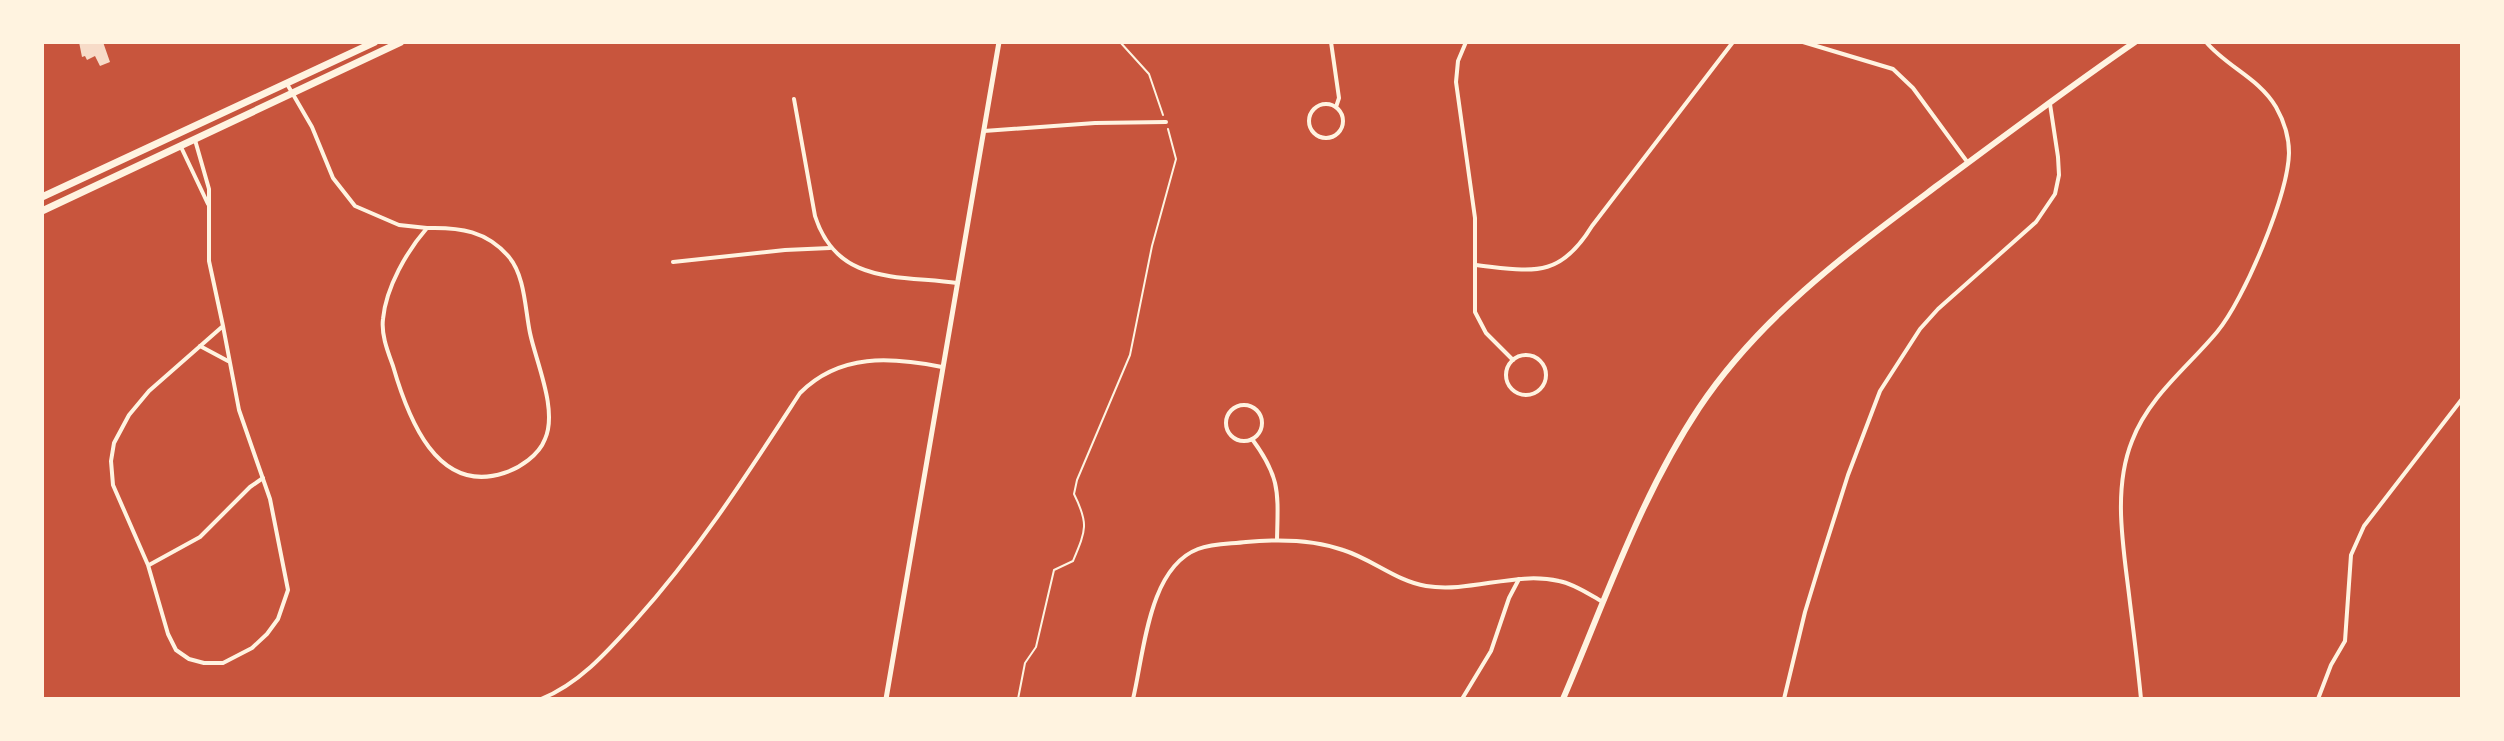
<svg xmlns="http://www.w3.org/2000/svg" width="2504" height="741" viewBox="0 0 2504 741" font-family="Mulish,sans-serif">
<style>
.building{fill:#f7dbc8}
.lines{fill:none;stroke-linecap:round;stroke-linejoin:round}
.path{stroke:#fff3e0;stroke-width:2}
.minor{stroke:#fff3e0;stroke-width:4}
.tertiary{stroke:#fff3e0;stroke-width:5}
.secondary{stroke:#fff3e0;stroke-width:6}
.trunk{stroke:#fff3e0;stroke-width:7}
</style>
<rect width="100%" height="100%" fill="#c8553d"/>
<path class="building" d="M79,42h24l7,20 -10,4 -5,-10 -8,4 -2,-4 -3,1z"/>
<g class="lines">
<g class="path">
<path d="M1120,42l29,32 14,41"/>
<path d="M1018,699l7,-36 11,-16 18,-77 19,-9c13,-31 16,-37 1,-67l3,-14 53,-125 22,-109 24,-87 -8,-30"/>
</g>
<g class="minor">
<path d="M1331,42l8,56 -3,9"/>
<path d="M1466,42l-8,19 -2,21 19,136v94l11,21 27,27"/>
<path d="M1803,42l90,27 20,19 55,75"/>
<path d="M287,84l25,43 21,51 22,28 44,19 28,3c-20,23 -41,59 -44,91 -2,16 5,33 10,47 15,52 44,129 111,107 16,-5 35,-18 41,-34 13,-29 -9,-77 -15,-106 -5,-24 -5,-57 -21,-76 -22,-26 -49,-30 -82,-29"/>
<path d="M794,99l21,117c22,69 83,59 142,67"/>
<circle cx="1326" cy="121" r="17"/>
<path d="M984,131l111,-8 71,-1"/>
<path d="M195,140l14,49v72l14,65 16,84 31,89 18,91 -10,29 -11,15 -15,14 -29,15h-19l-15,-4 -13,-9 -8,-16 -20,-69 -35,-80 -2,-24 3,-18 15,-28 20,-24 74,-65"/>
<path d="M181,147l27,57"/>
<path d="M673,262l112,-12 45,-2"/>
<path d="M1475,265c57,6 84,15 117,-39l141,-184"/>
<path d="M200,346l28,15"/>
<circle cx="1526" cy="375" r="20"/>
<circle cx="1244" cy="423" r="18"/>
<path d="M1252,439c29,39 26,54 25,101"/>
<path d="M149,565l51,-28 50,-50 13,-9"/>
<path d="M541,699c38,-15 67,-48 94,-78 64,-71 113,-148 165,-228 40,-40 91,-36 142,-26"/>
<path d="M1133,699c11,-45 15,-131 65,-150 15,-6 33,-5 48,-7 33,-3 66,-3 97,8 29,9 53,31 83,36 45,7 89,-15 133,-5 16,3 31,14 44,21"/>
<path d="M1462,699l29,-48 18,-53 10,-19"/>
<path d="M1784,699l21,-87 15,-49 28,-88 32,-84 40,-62 18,-20 98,-87 19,-28 4,-19 -1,-18 -8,-53"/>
<path d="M2141,699c-3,-32 -7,-64 -11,-96 -6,-53 -18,-112 2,-162 17,-45 56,-74 85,-109 27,-32 71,-137 72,-179 0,-16 -5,-32 -13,-46 -17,-29 -49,-40 -70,-65"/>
<path d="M2318,699l13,-34 14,-24 6,-86 13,-29 98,-127"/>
</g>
<path class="tertiary" d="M886,699l113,-657"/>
<path class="secondary" d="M1563,699c42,-98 77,-202 136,-291 62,-93 152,-158 239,-223 65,-48 130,-97 197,-143"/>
<g class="trunk">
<path d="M42,197l333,-155"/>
<path d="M42,211l359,-169"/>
</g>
</g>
<rect width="2504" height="741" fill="none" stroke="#fff3e0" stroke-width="88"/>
</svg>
